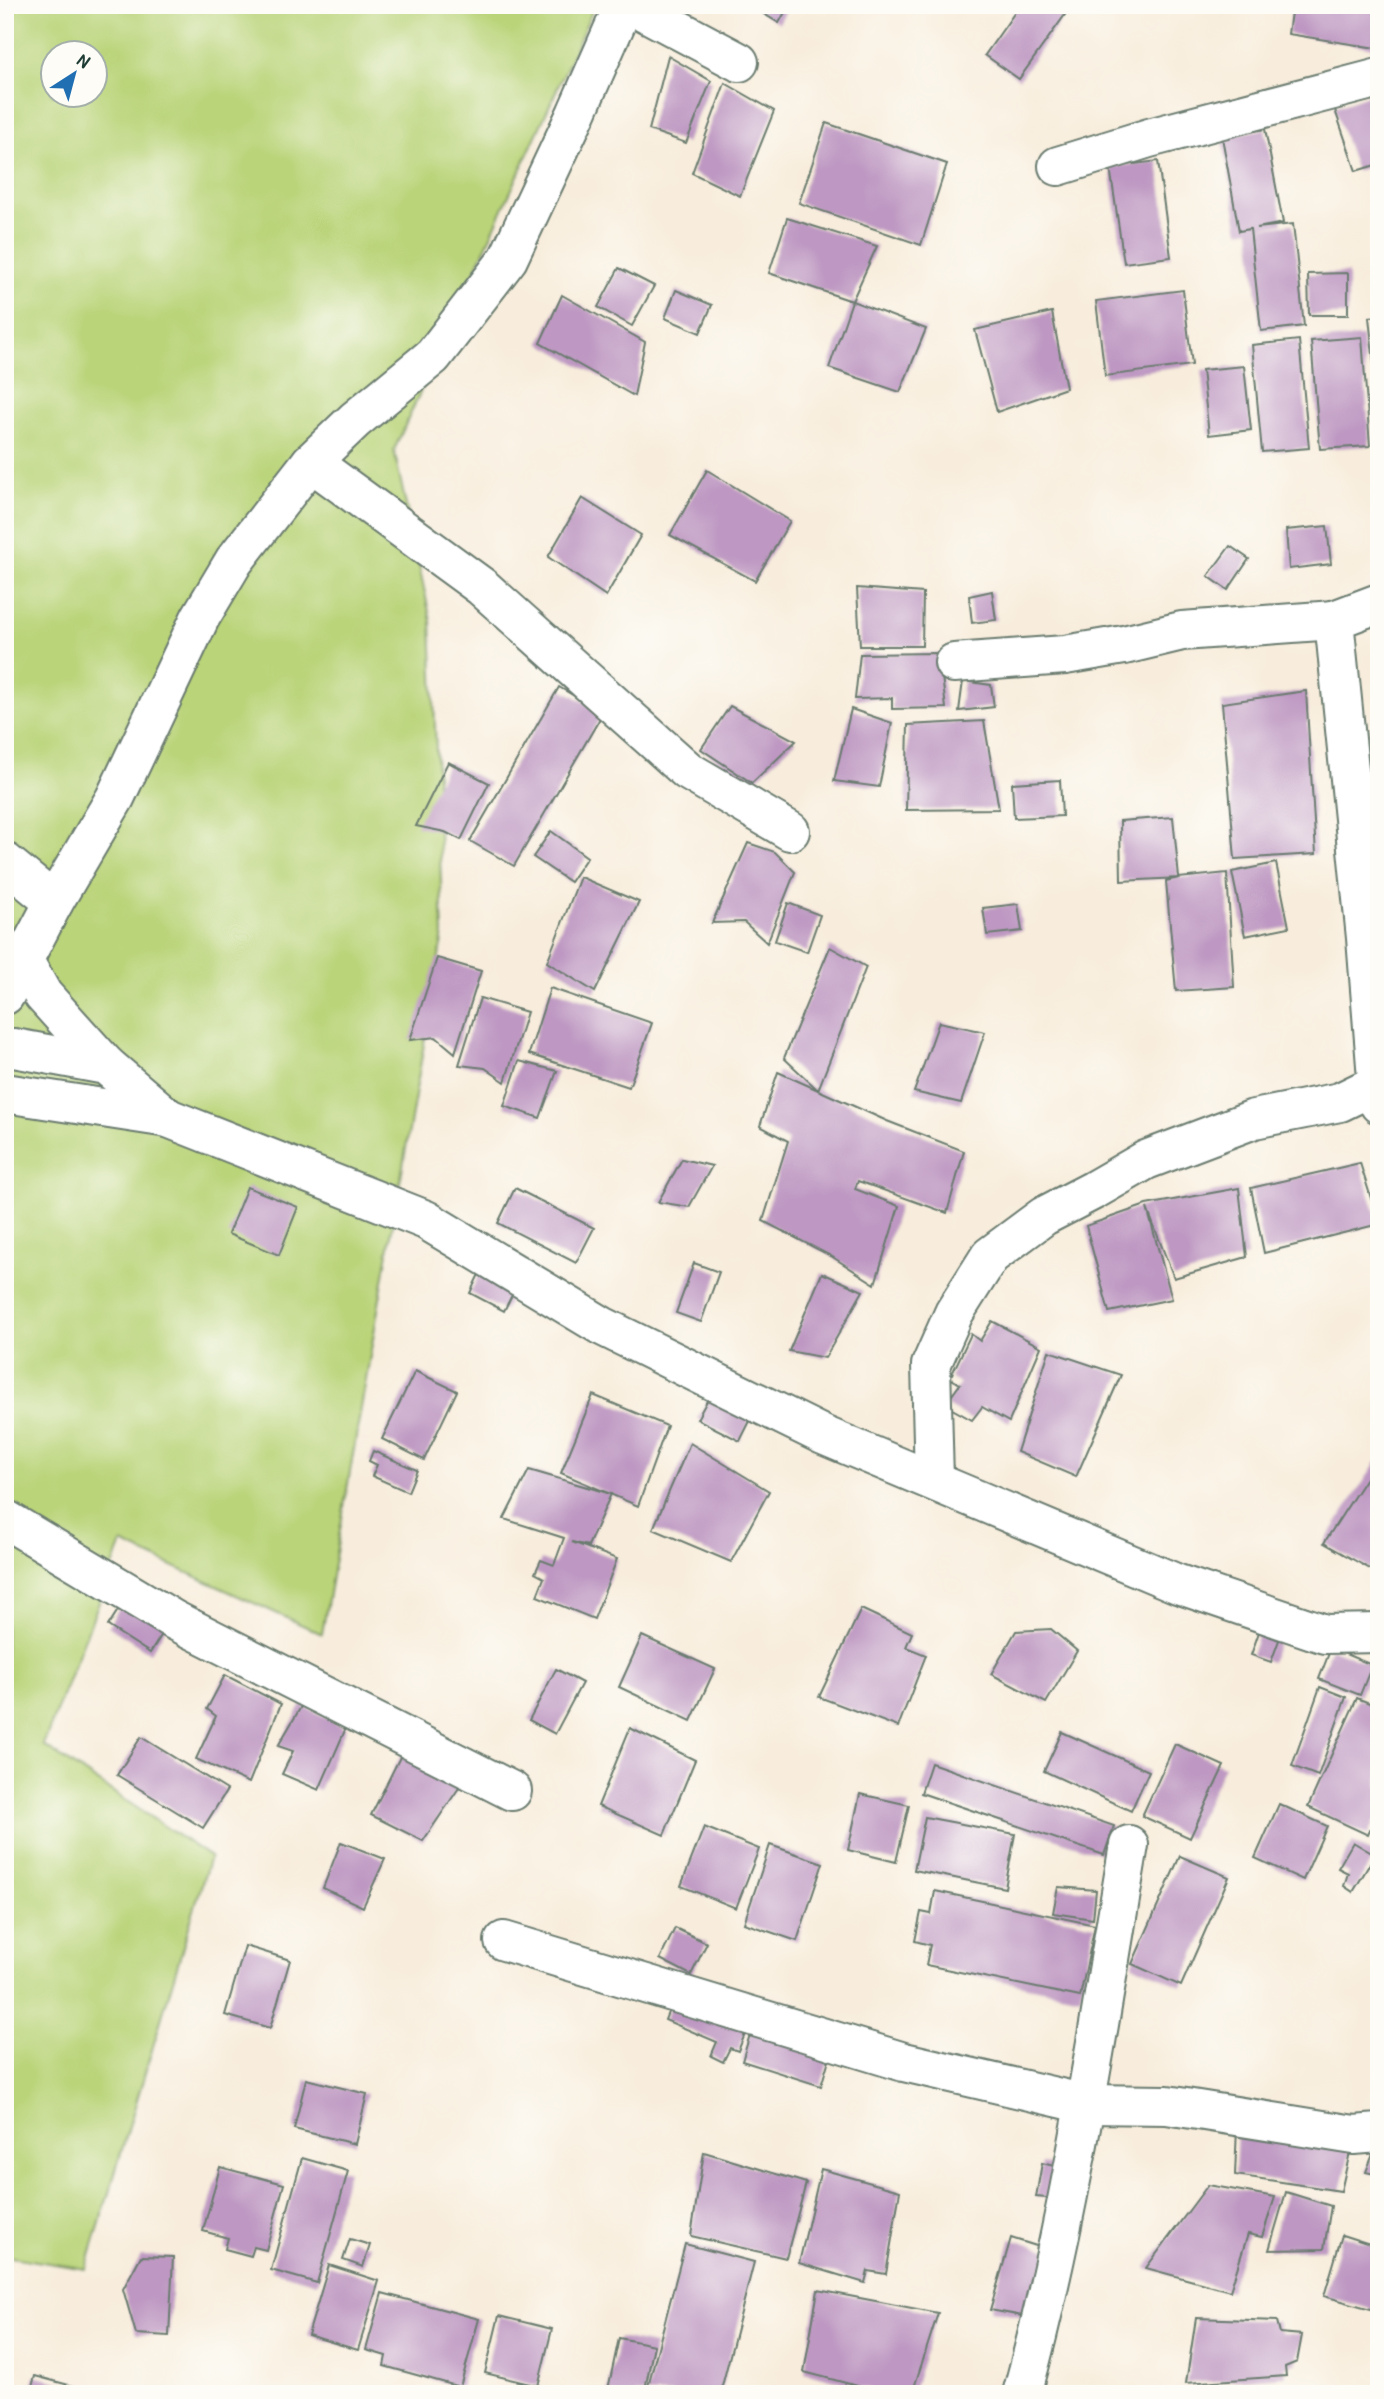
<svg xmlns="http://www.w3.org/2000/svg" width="1384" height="2399" viewBox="0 0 1384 2399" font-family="'Patrick Hand',sans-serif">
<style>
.green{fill:#bad479;stroke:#6c8856;stroke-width:2;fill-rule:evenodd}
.building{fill:#be98c2}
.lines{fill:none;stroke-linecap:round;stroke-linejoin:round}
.minor-casing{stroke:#6b7b6f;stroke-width:42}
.minor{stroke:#fff;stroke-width:38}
</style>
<rect width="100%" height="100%" fill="#fdfcf7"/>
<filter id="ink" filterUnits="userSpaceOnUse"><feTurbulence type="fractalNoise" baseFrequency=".0143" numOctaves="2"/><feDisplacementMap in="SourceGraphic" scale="14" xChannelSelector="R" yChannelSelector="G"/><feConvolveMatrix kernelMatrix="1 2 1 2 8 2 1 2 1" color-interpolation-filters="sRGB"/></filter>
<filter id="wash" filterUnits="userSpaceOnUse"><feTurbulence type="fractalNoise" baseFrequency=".00686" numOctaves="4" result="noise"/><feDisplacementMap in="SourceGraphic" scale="28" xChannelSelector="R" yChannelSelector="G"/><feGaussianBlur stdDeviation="1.57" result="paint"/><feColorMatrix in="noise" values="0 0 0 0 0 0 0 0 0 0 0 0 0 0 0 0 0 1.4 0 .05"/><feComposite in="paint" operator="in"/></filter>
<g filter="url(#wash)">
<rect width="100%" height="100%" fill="#f8eddc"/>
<path class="green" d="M5,5h590l-201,445 37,171 12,313 -121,700 -200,-91 -79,202 167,112 -124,412 -81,-13zM52,52h42v42h-42z"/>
<g id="blocks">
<g class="building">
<path d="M749,5h40l-10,18z"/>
<path d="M1020,5h52l-53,74 -34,-24z"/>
<path d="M1292,5h87l-3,43 -88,-14z"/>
<path d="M668,56l43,25 -25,62 -37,-13z"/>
<path d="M725,83l49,28 -34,85 -48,-23z"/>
<path d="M1379,91v73l-23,7 -22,-64z"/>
<path d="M826,123l121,41 -26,81 -122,-42z"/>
<path d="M1265,129l18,94 -26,5 36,-4 11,102 -43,5 -11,-102 -11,2 -17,-94z"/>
<path d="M1158,161l13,96 -47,6 -14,-96z"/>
<path d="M787,218l90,28 -25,55 74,28 -26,63 -71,-24 23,-67 -83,-28z"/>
<path d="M619,268l35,18 -22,40 -34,-19z"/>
<path d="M1348,273v42h-39l-1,-41z"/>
<path d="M676,290l36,15 -12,28 -35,-15z"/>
<path d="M1183,290l9,75 -87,11 -9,-75z"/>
<path d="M562,295l83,47 -11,54 -94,-53z"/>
<path d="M1052,312l14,76 -69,24 -22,-82z"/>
<path d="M1379,316v57l-4,1 -6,-57z"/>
<path d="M1362,337l8,109 -50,3 -9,-108z"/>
<path d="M1299,340l10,108 -47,4 -10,-107z"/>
<path d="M1244,366l7,64 -42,5 -7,-65z"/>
<path d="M707,470l83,51 -35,60 -85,-46z"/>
<path d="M582,498l59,37 -35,61 -58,-39z"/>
<path d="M1327,526l4,38 -42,5 -3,-39z"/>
<path d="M1230,546l19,13 -21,31 -20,-14z"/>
<path d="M857,588l66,5 -1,53h-62z"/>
<path d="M992,591l4,29 -24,3 -3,-27z"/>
<path d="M939,653l7,55 -54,1v-11l-37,1 5,-45z"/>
<path d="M963,681l28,4 3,22 -35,4z"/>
<path d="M559,687l44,26 -89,153 -44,-25z"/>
<path d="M1306,691l10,163 -81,5 -13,-156z"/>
<path d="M730,706l66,35 -44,42 -51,-34z"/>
<path d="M851,709l41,14 -13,64 -45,-6z"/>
<path d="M984,721l15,88 -93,1 2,-85z"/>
<path d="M448,762l41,21 -28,57 -16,-8 -29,-6z"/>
<path d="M1060,780l2,36 -48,2 -2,-35z"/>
<path d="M1173,817l6,61 48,-5 7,114 -58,4 -10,-110 13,-3 -58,3 -1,-60z"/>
<path d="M551,831l36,26 -17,25 -37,-25z"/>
<path d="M748,843l27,9 20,20 -28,71 -23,-21 -32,1z"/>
<path d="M1276,863l13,64 -44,9 -13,-64z"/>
<path d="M580,877l59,25 -44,90 -48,-30z"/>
<path d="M788,903l32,12 -13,37 -32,-11z"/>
<path d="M1018,904l4,27 -35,4 -4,-27z"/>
<path d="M830,947l36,20 -48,123 -34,-32z"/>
<path d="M437,958l44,13 -26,82 -19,-16 -26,3z"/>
<path d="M550,988l102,35 -23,64 -100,-33z"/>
<path d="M480,998l47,14 -22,70 -20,-14 -26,-3z"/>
<path d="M939,1022l46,10 -24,71 -47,-11z"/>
<path d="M519,1061l38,10 -17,47 -36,-12z"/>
<path d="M778,1072l109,49 77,30 -17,62 -89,-32 -3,8 44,17 -24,78 -44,-28 -68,-35 25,-80 -28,-15z"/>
<path d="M682,1159l30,7 -23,41 -31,-5z"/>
<path d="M1360,1163l19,61 -115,29 -13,-65z"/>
<path d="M247,1187l51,20 -19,48 -51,-21z"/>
<path d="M515,1188l79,40 -18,35 -78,-40z"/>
<path d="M1239,1188l8,69 -73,21 -27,-70 25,91 -63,13 -23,-86 60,-21z"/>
<path d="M694,1263l25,9 -18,50 -25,-9z"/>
<path d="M480,1272l35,17 -11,22 -34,-18z"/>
<path d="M822,1273l41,18 -38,67 -36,-7z"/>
<path d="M992,1321l49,26 -32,75 -27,-15 -10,13 -27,-15 15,-21 -10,-6 21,-44 9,7z"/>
<path d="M1049,1351l72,24 -45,102 -59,-25z"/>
<path d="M415,1371l42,20 -33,69 -42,-21z"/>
<path d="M593,1395l74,31 -29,80 -77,-33z"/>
<path d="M709,1397l42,22 -11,22 -43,-22z"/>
<path d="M690,1443l79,48 -38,71 -78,-33z"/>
<path d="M373,1451l44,19 -9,22 -36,-16 5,-11 -8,-4z"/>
<path d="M1379,1458v96l-9,15 -46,-26z"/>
<path d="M529,1470l82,24 -23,52 -16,-4 45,17 -23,60 -57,-23 7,-18 -9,-5 6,-13 13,5 10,-27 -60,-19z"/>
<path d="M127,1596l42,27 -19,30 -42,-27z"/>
<path d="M861,1609l51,24 -6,14 20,8 -28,72 -79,-30z"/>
<path d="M1051,1629l26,22 -31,52 -55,-29 25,-43z"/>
<path d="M1259,1632l20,8 -8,22 -20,-7z"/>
<path d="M642,1636l73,33 -24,52 -72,-34z"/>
<path d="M1331,1648l41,17 -12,30 -41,-16z"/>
<path d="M556,1669l26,14 -27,51 -26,-14z"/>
<path d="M225,1675l56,29 -32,79 -53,-24 20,-43 -9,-7z"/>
<path d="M1320,1687l26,10 -28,79 -26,-10z"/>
<path d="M1357,1698l22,9v103l-11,25 -60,-28z"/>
<path d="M302,1705l44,23 -27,62 -37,-16 11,-23 -15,-5z"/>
<path d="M630,1728l65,32 -31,75 -66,-29z"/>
<path d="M1062,1732l87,39 -18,40 -87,-40z"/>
<path d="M141,1737l86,53 -24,38 -86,-53z"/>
<path d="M1175,1744l49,22 -34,72 -48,-22z"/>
<path d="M406,1745l61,31 -44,65 -52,-26z"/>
<path d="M931,1763l183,63 -10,29 -183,-62z"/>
<path d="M860,1794l49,11 -13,57 -48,-12z"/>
<path d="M1279,1804l48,22 -24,54 -48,-22z"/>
<path d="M925,1817l90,17 -10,54 -91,-18z"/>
<path d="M704,1827l55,22 -23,59 -55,-22z"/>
<path d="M341,1842l44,17 -22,48 -40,-19z"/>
<path d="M1353,1842l22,13 -22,37 -9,-6 4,-13 -10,-5z"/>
<path d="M770,1845l53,18 -26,78 -53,-18z"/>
<path d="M1180,1856l49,21 -48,109 -49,-22z"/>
<path d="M1058,1887l38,3 -3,29 -40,-6z"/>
<path d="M935,1891l160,34 -15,72 -154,-32 4,-20 -15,-4 6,-29 10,2z"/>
<path d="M675,1928l32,15 -16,32 -31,-16z"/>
<path d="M245,1946l45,14 -20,68 -45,-13z"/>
<path d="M679,1984l74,31 -15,36 -8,-3 -7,14 -12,-6 6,-14 -52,-22z"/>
<path d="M754,2021l79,25 -12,40 -79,-25z"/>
<path d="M306,2079l61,15 -12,50 -61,-15z"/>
<path d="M1237,2128l117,7 -13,56 -106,-16z"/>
<path d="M1379,2139v36l-13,-3z"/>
<path d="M704,2152l102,31 -20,75 -95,-22z"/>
<path d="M302,2158l46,13 -31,112 -46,-13z"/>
<path d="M1042,2163l24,6 -7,30 -23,-2z"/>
<path d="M220,2167l64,17 -18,66 -12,-3 -3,9 -26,-7 3,-11 -25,-7z"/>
<path d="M821,2169l79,22 -14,83 -18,-3 -3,12 -66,-20z"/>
<path d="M1208,2185l67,12 -13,40 -14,-3 -18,57 -84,-23z"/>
<path d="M1286,2192l45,14 -7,43 -55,1z"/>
<path d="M1342,2235l37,12 -1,64 -54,-15z"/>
<path d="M1011,2238l38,12 -21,67 -38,-7z"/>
<path d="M350,2239l20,6 -7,22 -20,-7z"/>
<path d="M685,2244l69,18 -34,132h-74z"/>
<path d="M141,2256l32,1 -4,79 -33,-2 -13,-45z"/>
<path d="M329,2265l50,16 -21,69 -50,-15z"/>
<path d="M818,2290l120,23 -26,81h-24l-84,-22z"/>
<path d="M382,2293l97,26 -19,68 -76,-21 2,-10 -20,-6z"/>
<path d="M499,2316l53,13 -14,57 -53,-13z"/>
<path d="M1196,2318l81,3 3,12 22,2 -5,27 -12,5 1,9 -100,7z"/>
<path d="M619,2338l35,7 -10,49h-37z"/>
<path d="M35,2376l64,17v1h-69z"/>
</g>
</g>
</g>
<g filter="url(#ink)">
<use href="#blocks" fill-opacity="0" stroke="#6b7b6f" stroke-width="2"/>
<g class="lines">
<g class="minor-casing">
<g id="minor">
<path d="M632,5l107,57"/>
<path d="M1058,166l91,-28 230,-60"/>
<path d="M311,462l171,125 206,184 102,60"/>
<path d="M1379,603l-45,17 32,318 13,166"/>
<path d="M954,663l111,-8 59,-10 58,-14 152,-11"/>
<path d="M5,862l49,40"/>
<path d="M24,961l19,34 63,70"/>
<path d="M5,995l49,-93 61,-104 85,-180 34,-57 77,-99 44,-42 78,-64 75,-97 68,-145 48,-109"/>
<path d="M5,1049l9,-1 92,17 62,53"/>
<path d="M5,1093l163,25 258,102 176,106 221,109 355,149 147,50 54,-1"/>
<path d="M934,1480l-3,-115 23,-52 36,-57 54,-40 50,-26 52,-30 108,-41 86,-17 39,-19"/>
<path d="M5,1519l169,101 338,171"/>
<path d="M504,1941l400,121 182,42 81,1 187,30 25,-2"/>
<path d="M1022,2394c49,-180 76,-366 107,-549"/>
</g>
</g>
<use href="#minor" class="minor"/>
</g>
</g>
<rect width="1384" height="2399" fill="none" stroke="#fdfcf7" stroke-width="28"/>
<g transform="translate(74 74) rotate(36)"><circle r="33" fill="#fdfcf7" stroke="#a4b0a9" stroke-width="2"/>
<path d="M0-5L12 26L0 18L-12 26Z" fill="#1f6fb2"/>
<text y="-10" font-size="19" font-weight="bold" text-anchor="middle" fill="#1f3d34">N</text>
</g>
</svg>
